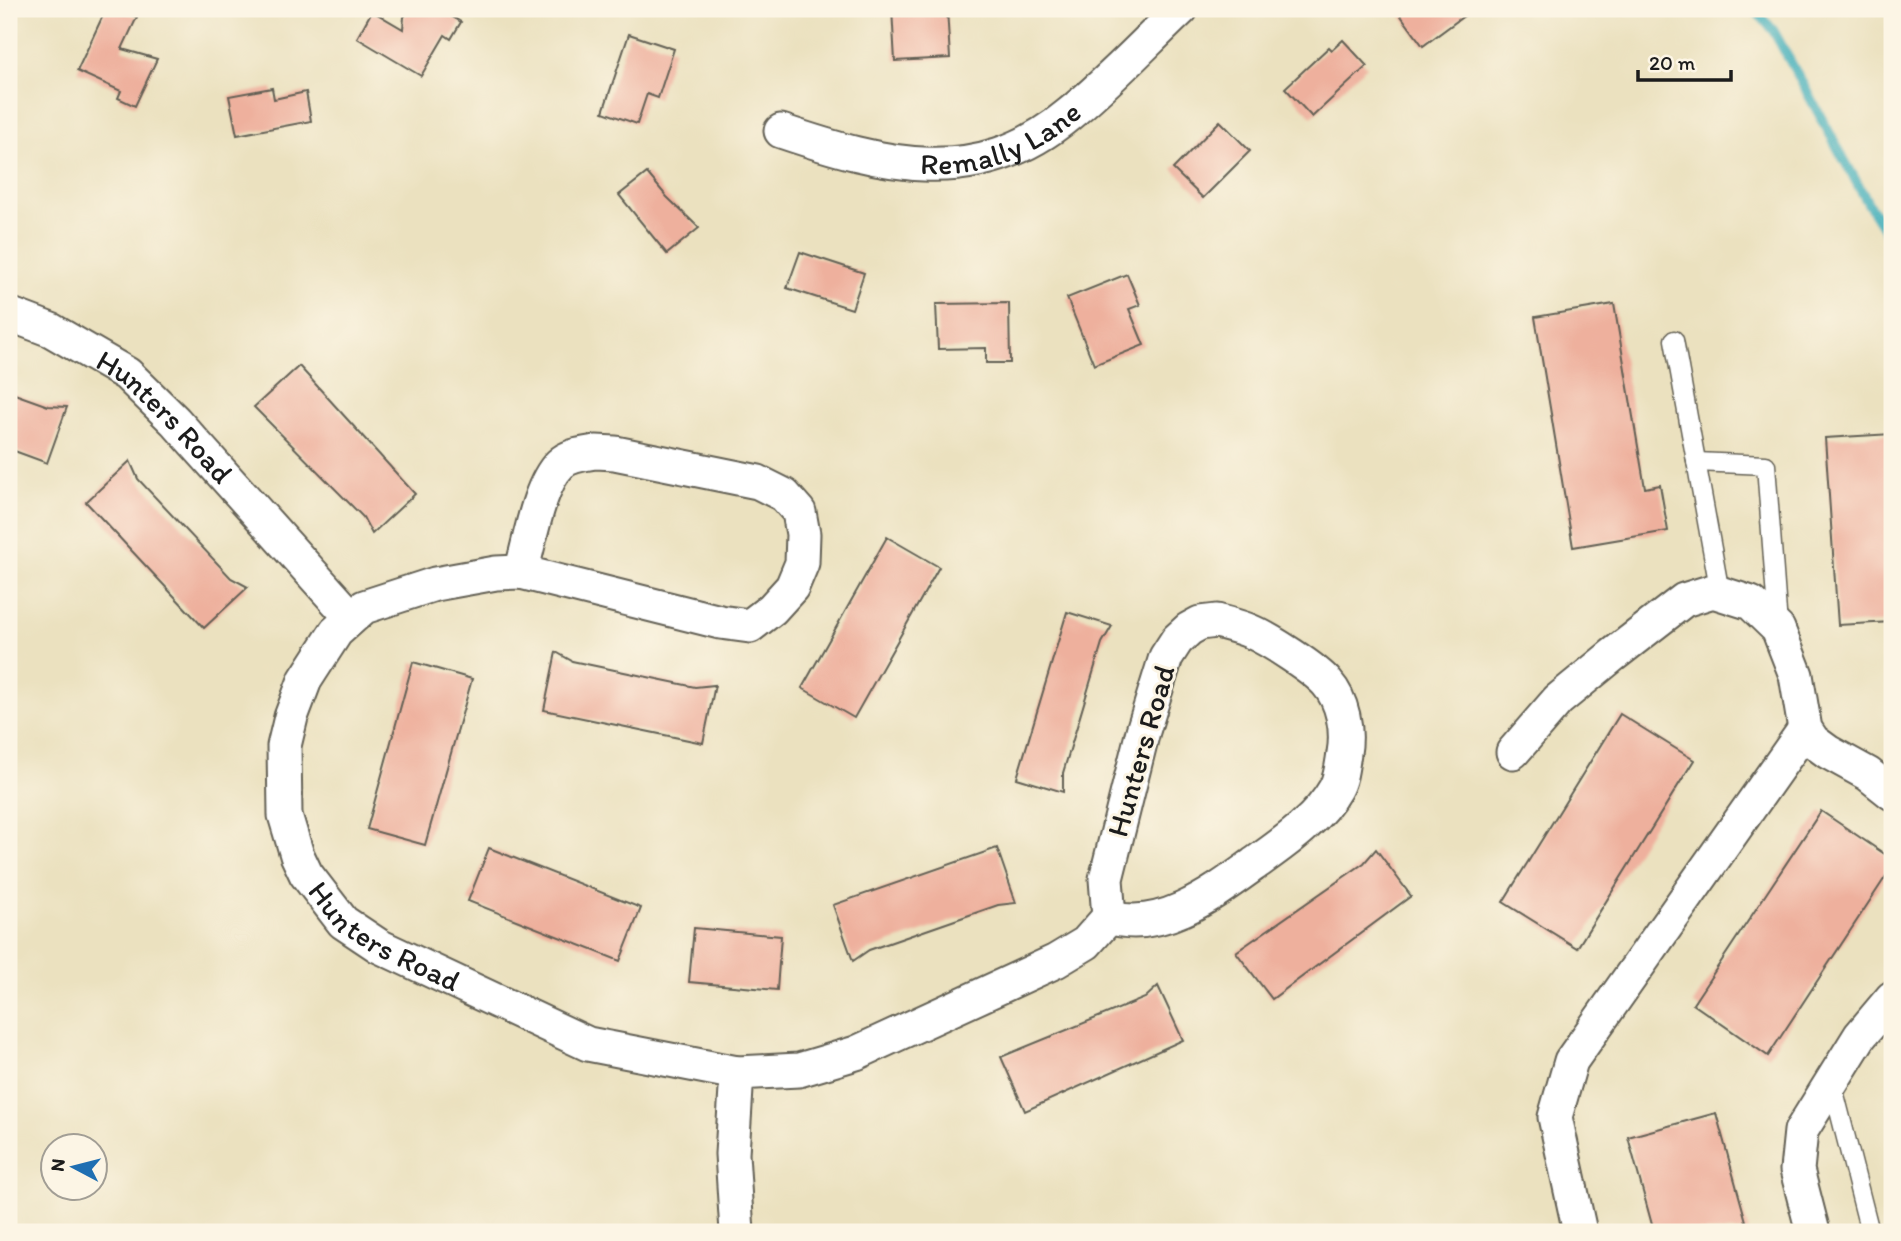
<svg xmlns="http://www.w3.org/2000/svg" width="1901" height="1241" viewBox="0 0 1901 1241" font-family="Itim,sans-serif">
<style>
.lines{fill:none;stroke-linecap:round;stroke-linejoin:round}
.stream{stroke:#3faeba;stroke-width:10}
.building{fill:#eeb09d}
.lane-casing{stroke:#646155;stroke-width:21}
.street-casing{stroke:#646155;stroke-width:37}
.lane{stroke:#fff;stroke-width:18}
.street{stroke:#fff;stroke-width:33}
.labels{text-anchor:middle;stroke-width:6;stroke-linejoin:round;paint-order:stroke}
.street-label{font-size:30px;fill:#1c1c1c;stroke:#fcf5e5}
</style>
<rect width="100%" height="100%" fill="#fcf5e5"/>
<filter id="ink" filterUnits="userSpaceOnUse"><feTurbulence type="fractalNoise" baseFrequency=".0143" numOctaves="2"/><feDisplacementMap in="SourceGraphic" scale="14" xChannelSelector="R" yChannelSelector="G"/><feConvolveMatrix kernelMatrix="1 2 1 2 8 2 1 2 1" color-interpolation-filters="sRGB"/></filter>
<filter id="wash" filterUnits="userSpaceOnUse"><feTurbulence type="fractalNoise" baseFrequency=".00686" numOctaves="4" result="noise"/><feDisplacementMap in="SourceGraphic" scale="28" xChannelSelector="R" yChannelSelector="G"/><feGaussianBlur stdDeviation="1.57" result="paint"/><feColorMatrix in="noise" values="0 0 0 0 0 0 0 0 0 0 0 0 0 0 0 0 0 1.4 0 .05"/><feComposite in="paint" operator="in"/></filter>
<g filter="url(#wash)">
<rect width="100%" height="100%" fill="#ebe1bf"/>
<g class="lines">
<path class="stream" d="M1754,9l19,21 96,175 23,36"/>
</g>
<g id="blocks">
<g class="building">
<path d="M106,9h12l19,8 -15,32 35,10 -22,47 -17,-8 3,-7 -44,-20z"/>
<path d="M409,9h30l22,13 -10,17 -6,-4 -24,41 -64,-38 15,-27 31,18 1,-12z"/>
<path d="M892,9h55l3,49 -55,3z"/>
<path d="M1396,9h64l5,6 -42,31z"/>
<path d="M629,34l45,15 -16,49 -11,-4 -10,30 -34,-12z"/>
<path d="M1343,40l24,26 -55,51 -27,-29 44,-41 3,3z"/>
<path d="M272,88l2,11 32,-7 5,29 -74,14 -8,-39z"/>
<path d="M1220,121l30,30 -47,47 -30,-29z"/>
<path d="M647,173l20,24 32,31 -32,26 -48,-59z"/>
<path d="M800,252l64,21 -12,36 -65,-21z"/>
<path d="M1127,274l13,31 -11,4 15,36 -50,20 -27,-67z"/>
<path d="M1009,303l1,60h-24v-15l-48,1 -2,-45z"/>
<path d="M1614,304l31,184 15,-3 8,46 -95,16 -38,-230z"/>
<path d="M299,366l116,128 -43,40 -9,-17 -109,-110z"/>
<path d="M9,392l39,14 19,1 -20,56 -38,-14z"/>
<path d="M1892,434v188l-54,3 -13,-187z"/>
<path d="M130,461l8,18 93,99 17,9 -44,41 -118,-126z"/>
<path d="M887,537l52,30 -85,151 -52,-30z"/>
<path d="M1067,612l45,14 -10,17 -39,130v19l-46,-14z"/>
<path d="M556,652l16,9 123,26 20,-2 -12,58 -159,-33z"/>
<path d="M413,662l59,17 -47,166 -58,-16z"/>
<path d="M1620,714l74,46 -117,188 -74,-46z"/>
<path d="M1821,811l71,48v8l-124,189 -75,-52z"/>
<path d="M489,848l152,60 -21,53 -152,-60z"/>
<path d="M997,848l19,55 -18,2 -129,45 -16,11 -20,-56z"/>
<path d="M1376,849l35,47 -139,103 -36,-47 128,-89z"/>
<path d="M694,928l87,8 -4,54 -88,-8z"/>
<path d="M1158,986l25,54 -158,71 -24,-54 144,-59z"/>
<path d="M1716,1113l33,119h-95l-26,-95z"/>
</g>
</g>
</g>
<g filter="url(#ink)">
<use href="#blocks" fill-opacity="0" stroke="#646155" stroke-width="2"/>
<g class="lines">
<g class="lane-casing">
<g id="lane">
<path d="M1674,340l46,253"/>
<path d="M1696,462l70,3 12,161"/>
<path d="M1832,1083l38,149"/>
</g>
</g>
<g class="street-casing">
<g id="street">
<path id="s1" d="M781,131c101,34 196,60 287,-16 40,-32 76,-71 113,-106"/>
<path id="s2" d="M9,314l42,16 76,44 48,47 176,196"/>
<path d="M596,452l19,1 143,29 26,13 15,17 4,22 -1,29 -10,24 -20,22 -22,17 -30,-4 -199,-50c9,-30 17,-86 39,-108 9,-9 24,-10 36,-12z"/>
<path id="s3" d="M521,572l-25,1 -61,11 -71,23 -28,25 -31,48 -14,37 -7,29 1,69 12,40 9,19 37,48 36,24 209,98 149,29 62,-3 57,-17 200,-92 30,-18 23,-26"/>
<path d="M1217,621c11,3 24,6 35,11 18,8 63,37 75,51 16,18 21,47 17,70 -2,12 -3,26 -9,36 -18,32 -53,55 -82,76 -39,28 -93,69 -144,52l-3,-38 37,-148 23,-74 11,-17 12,-11 11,-6z"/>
<path d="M1513,752l45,-52 55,-45 71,-55 29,-9 38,12 27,26 18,46 9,54 8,12 15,11 40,22 24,19"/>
<path d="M737,1232l-5,-78 5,-81"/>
<path d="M1580,1232l-25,-115 16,-56 234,-332"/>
<path d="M1813,1232l-16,-62 4,-39 59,-95 32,-38"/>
</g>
</g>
<use href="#lane" class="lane"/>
<use href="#street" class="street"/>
</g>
</g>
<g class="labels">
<g class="street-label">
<text dy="10" stroke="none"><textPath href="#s1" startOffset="229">Remally Lane</textPath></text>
<text dy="10" stroke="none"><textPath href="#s2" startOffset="189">Hunters Road</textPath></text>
<text transform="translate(1141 751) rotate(-74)" y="10">Hunters Road</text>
<text dy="10" stroke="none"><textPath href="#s3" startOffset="560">Hunters Road</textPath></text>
</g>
</g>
<rect width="1901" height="1241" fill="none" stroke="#fcf5e5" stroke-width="35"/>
<g transform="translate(74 1167) rotate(277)"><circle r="33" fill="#fcf5e5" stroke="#a29e95" stroke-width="2"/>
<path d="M0-5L12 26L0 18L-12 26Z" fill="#1f6fb2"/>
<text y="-10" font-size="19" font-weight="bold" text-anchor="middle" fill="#1c1c1c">N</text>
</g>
<path d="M1638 70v10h93v-10" fill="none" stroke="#1c1c1c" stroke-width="3.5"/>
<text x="1649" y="70" font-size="21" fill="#1c1c1c" stroke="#fcf5e5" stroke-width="5" paint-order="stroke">20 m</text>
</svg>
